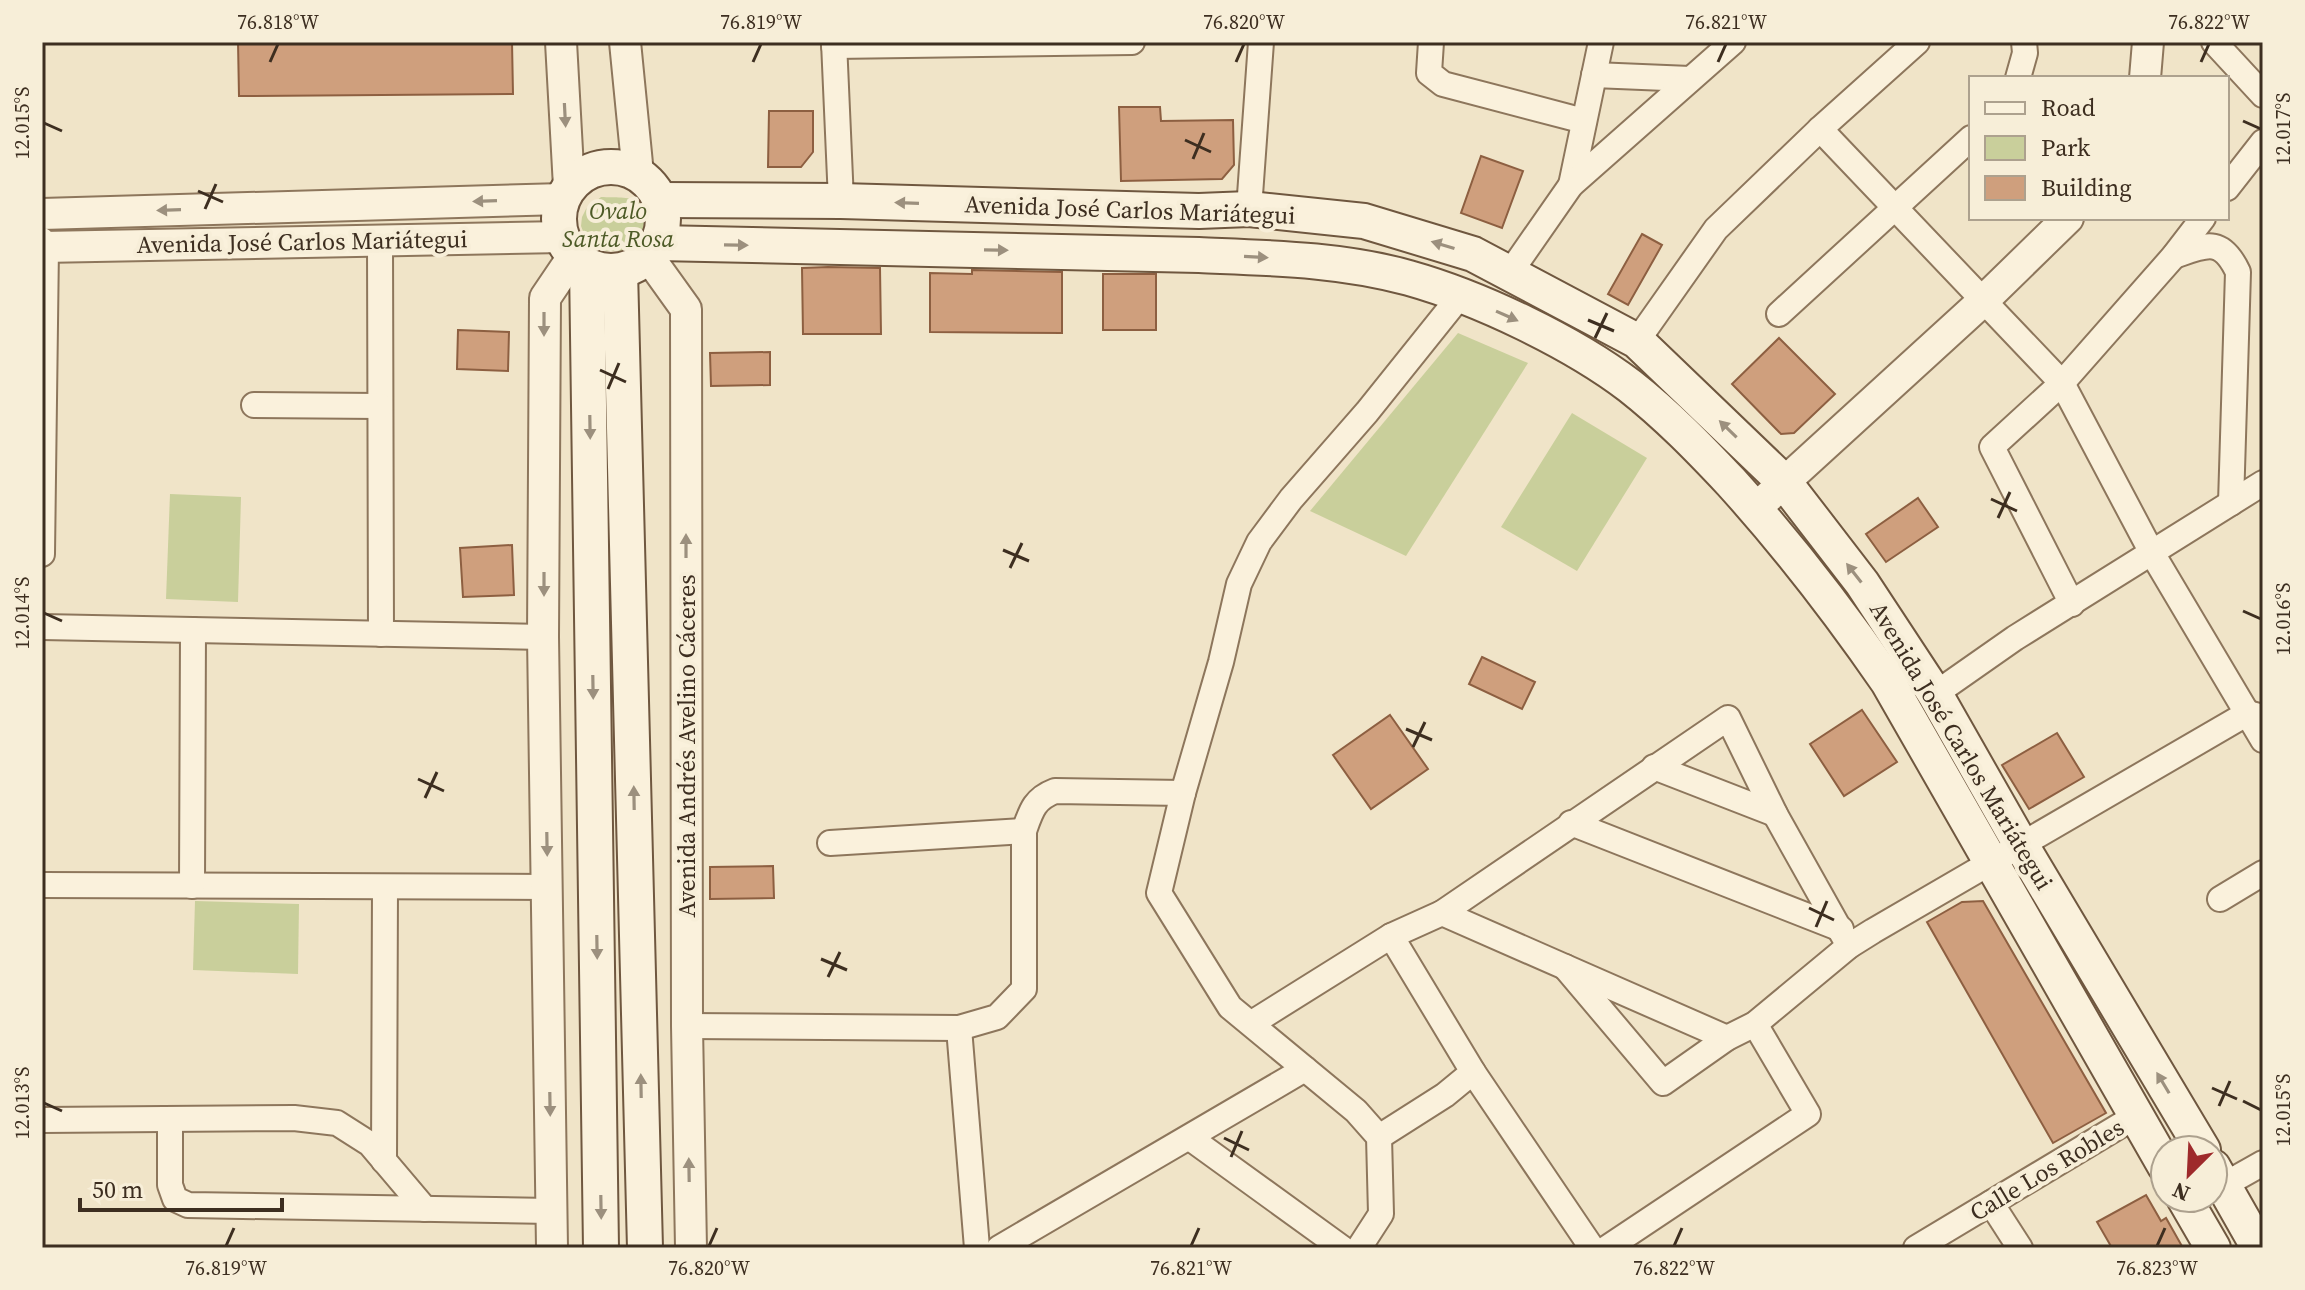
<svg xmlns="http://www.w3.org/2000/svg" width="2305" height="1290" viewBox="0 0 2305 1290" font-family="'Source Serif 4',serif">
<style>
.green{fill:#c9cf9b}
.building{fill:#cf9f7d;stroke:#8d5f41;stroke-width:2}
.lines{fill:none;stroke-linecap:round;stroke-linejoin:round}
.minor-casing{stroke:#8d765c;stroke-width:28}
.tertiary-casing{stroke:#8d765c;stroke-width:34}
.secondary-casing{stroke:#6f573f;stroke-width:38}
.minor{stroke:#faf1dc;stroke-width:24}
.tertiary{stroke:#faf1dc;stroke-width:30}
.secondary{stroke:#faf1dc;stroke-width:34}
.oneway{fill:#9c907e}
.ticks{fill:none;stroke:#3d2e20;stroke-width:3}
.labels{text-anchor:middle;stroke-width:8;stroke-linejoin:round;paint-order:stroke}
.street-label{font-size:24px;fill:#3d2e20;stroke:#f7eed8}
.park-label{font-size:24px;font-style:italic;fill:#4d5a26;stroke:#f7eed8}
.neatline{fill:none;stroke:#3d2e20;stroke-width:3}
.ticks-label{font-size:20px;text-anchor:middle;fill:#3d2e20}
</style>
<rect width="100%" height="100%" fill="#f0e4c8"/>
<g class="green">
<path d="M601,197c27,1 55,-3 54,35l-20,20 -40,-2 -7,-6 -7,-18 1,-9 4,-8z"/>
<path d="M1458,333l70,30 -122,193 -96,-45z"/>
<path d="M1572,413l75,45 -70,113 -76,-44z"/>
<path d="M170,494l71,3 -3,105 -72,-3z"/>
<path d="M195,901l104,3 -1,70 -105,-4z"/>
</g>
<g class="building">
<path d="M238,42h274l1,52 -274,2z"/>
<path d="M1119,107h41l1,14 72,-1 1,45 -12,14 -101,2z"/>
<path d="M769,111h44v41l-12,15h-33z"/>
<path d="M1481,156l42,15 -21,57 -41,-15z"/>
<path d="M1642,234l20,11 -34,60 -20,-11z"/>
<path d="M828,267l52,1 1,66h-78l-1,-66z"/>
<path d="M972,270l90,2v61l-132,-1v-59l42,1z"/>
<rect x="1103" y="274" width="53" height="56"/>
<path d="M458,330l51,2 -1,39 -51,-2z"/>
<path d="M1779,338l56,56 -41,39 -13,1 -49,-50z"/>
<path d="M770,352v33l-59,1 -1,-33z"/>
<path d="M1918,498l20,29 -52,35 -20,-28z"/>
<path d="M512,545l2,50 -51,2 -3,-49z"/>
<path d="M1482,657l53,25 -13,27 -53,-25z"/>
<path d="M1862,710l35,52 -53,34 -34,-52z"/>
<path d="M1390,715l38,54 -57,40 -38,-54z"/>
<path d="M2057,733l27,44 -55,32 -27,-44z"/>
<path d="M773,866l1,32 -64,1v-32z"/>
<path d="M1983,901l123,212 -53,30 -126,-221 35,-20z"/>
<path d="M2146,1195l15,26 5,-3 17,30h-71l-15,-26z"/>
</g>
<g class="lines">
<g class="minor-casing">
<g id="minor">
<path d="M834,42l7,159"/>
<path d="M1431,42l-2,31 14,11 141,37"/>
<path d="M2214,42l49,53"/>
<path d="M834,46l298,-4"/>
<path d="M1594,75l96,4"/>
<path d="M2018,78l7,-25 -1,-11"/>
<path d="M1820,129l242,254 90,170 111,187"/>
<path d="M1571,185l30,-143"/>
<path d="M2227,188l36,-46"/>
<path d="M1249,209l12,-167"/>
<path d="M42,240l4,7 -4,307"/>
<path d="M380,242l1,392"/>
<path d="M2174,256c32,-11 47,-20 64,16l-7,231"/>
<path d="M1509,274l62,-89 162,-143"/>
<path d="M1779,314l192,-176"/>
<path d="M1637,341l79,-112 104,-100 97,-87"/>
<path d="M254,405l126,1"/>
<path d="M2072,604l-80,-157 70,-64 111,-126 30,-39"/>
<path d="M42,627l501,10"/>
<path d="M1935,694l80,-56 248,-155"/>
<path d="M1654,767l121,47"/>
<path d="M1571,823l270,106"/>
<path d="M830,843l194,-12"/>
<path d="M42,885l506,2"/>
<path d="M192,886l1,-256"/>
<path d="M2220,899l43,-26"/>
<path d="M1442,913l285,125"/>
<path d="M1565,967l98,116 64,-45 28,-14 94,-78 24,-15 375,-218 15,4"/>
<path d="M1252,1023l139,-87 51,-23 286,-195 47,96 74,132"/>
<path d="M687,1026l272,2 38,-11 27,-28v-158c7,-20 10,-32 31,-40l128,2"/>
<path d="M959,1028l18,220"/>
<path d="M1473,1072l119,176"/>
<path d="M170,1119v66l5,14 13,6 363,6"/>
<path d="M42,1120l252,-2 43,5 33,21 55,65"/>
<path d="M1379,1137l66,-42 28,-23 -82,-136"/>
<path d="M1190,1138l152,110"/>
<path d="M384,1161l1,-274"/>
<path d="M2224,1185l39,-22"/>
<path d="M1991,1203l29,45"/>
<path d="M999,1248l306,-179"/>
<path d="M1359,1248l22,-34 -2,-77 -23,-26 -126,-104 -71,-114 24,-100 38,-131 18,-78 20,-42 32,-43 76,-87 93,-116"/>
<path d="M1607,1248l201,-134 -53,-90"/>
<path d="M1916,1248l220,-132"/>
</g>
</g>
<g class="tertiary-casing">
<g id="tertiary">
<path d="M561,42l8,145"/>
<path d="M625,42l13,132"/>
<path d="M2145,78l3,-36"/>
<path d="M42,214l521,-15"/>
<path d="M42,247l521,-10"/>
<path d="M648,256l38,53 1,717 4,222"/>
<path d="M1755,509l229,-209 84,-82"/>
<path d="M552,1248l-9,-611 2,-339 29,-43"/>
</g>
</g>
<g class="secondary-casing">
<g id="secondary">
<circle cx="611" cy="219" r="52"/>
<path d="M660,200l181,1 358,10 50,-2 115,12 109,33 164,87 148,142 77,100 73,111 86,151 182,305"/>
<path d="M658,243l541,12c69,3 142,4 210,23 71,20 163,64 221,108 37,29 69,62 101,96 57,63 108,129 157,200l277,484"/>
<path d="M587,265l14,983"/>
<path d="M620,271l25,977"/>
<path d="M2213,1167l46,81"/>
<path d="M2184,1198l29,50"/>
</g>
</g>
<use href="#minor" class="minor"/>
<use href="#tertiary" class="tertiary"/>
<use href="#secondary" class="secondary"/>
</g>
<defs><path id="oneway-solid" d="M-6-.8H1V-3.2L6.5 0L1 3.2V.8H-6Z" transform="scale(2)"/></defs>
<g class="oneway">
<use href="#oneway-solid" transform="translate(565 115) rotate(87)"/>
<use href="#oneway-solid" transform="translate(485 201) rotate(178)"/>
<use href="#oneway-solid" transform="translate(907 203) rotate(-178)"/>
<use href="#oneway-solid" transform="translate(169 210) rotate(178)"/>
<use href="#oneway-solid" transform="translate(736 245) rotate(1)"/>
<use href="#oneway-solid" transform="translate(1443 245) rotate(-163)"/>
<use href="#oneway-solid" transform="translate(996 250) rotate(1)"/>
<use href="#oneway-solid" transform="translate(1256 257) rotate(3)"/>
<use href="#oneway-solid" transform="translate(1507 316) rotate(24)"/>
<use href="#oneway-solid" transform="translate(544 324) rotate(90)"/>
<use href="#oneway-solid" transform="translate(590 427) rotate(89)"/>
<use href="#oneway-solid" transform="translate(1728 429) rotate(-136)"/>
<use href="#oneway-solid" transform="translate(686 546) rotate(-90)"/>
<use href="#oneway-solid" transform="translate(1854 573) rotate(-128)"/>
<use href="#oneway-solid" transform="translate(544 584) rotate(90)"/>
<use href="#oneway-solid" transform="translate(593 687) rotate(89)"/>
<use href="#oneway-solid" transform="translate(634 798) rotate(-91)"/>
<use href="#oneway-solid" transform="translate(547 844) rotate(89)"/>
<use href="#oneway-solid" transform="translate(597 947) rotate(89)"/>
<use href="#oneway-solid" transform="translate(2163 1083) rotate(-121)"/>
<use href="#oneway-solid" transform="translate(641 1086) rotate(-91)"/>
<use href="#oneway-solid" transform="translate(550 1104) rotate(89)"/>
<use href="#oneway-solid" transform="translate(689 1170) rotate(-91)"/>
<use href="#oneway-solid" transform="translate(601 1207) rotate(89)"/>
</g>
<path class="ticks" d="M270,62l8,-18M753,62l8,-18M1236,62l8,-18M1718,62l8,-18M2201,62l8,-18M2243,121l18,8M44,123l18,8M1185,140l26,12M1193,159l11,-26M198,191l25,11M205,209l11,-25M1588,320l26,11M1595,338l12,-25M600,370l26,12M608,389l11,-26M1991,499l26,12M1998,518l12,-26M1003,550l26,11M1010,568l12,-25M2243,611l18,8M44,613l18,8M1406,729l26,11M1413,747l12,-25M418,779l26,12M425,798l12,-26M1809,908l25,12M1816,927l11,-26M821,959l26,11M828,977l12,-25M2212,1088l25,11M2243,1101l18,9M44,1103l18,8M2219,1106l11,-25M1224,1138l25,12M1231,1157l11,-26M226,1246l8,-18M709,1246l8,-18M1191,1246l8,-18M1674,1246l8,-18M2157,1246l8,-18"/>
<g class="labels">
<g class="street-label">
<text transform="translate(1130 210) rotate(2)" y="8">Avenida José Carlos Mariátegui</text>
<text transform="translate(302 242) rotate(-1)" y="8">Avenida José Carlos Mariátegui</text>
<text transform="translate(687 746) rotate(-90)" y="8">Avenida Andrés Avelino Cáceres</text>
<text transform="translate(1961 746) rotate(59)" y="8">Avenida José Carlos Mariátegui</text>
<text transform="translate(2047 1170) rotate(-31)" y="8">Calle Los Robles</text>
</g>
<g class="park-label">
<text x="618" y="219">Ovalo<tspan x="618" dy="28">Santa Rosa</tspan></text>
</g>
</g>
<rect width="2305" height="1290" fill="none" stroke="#f7eed8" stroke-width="88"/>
<rect x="1969" y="76" width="260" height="144" fill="#f7eed8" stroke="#ada18e" stroke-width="2"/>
<rect x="1985" y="102" width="40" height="12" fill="#faf1dc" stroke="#ada18e" stroke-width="2"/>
<text x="2041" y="116" font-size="24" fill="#3d2e20">Road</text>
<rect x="1985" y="136" width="40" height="24" fill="#c9cf9b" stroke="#ada18e" stroke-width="2"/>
<text x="2041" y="156" font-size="24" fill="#3d2e20">Park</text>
<rect x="1985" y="176" width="40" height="24" fill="#cf9f7d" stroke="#ada18e" stroke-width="2"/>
<text x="2041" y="196" font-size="24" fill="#3d2e20">Building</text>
<g transform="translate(2189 1174) rotate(204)"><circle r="38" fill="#f7eed8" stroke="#ada18e" stroke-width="2"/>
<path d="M0-6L14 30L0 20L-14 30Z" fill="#9e2a2b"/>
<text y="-12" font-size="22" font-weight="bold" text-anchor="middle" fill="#3d2e20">N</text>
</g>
<path d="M80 1198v12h202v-12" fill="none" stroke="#3d2e20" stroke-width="4"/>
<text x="92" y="1198" font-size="24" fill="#3d2e20" stroke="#f7eed8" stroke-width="6" paint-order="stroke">50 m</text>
<rect x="44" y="44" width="2217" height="1202" class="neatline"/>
<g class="ticks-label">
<text x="278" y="29">76.818°W</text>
<text x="761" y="29">76.819°W</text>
<text x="1244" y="29">76.820°W</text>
<text x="1726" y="29">76.821°W</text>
<text x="2209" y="29">76.822°W</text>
<text transform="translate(22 123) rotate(-90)" y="7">12.015°S</text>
<text transform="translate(2283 129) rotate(-90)" y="7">12.017°S</text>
<text transform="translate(22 613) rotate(-90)" y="7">12.014°S</text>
<text transform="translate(2283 619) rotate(-90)" y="7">12.016°S</text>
<text transform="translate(22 1103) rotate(-90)" y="7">12.013°S</text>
<text transform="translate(2283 1110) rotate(-90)" y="7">12.015°S</text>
<text x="226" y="1275">76.819°W</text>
<text x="709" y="1275">76.820°W</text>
<text x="1191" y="1275">76.821°W</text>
<text x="1674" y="1275">76.822°W</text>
<text x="2157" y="1275">76.823°W</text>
</g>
</svg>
